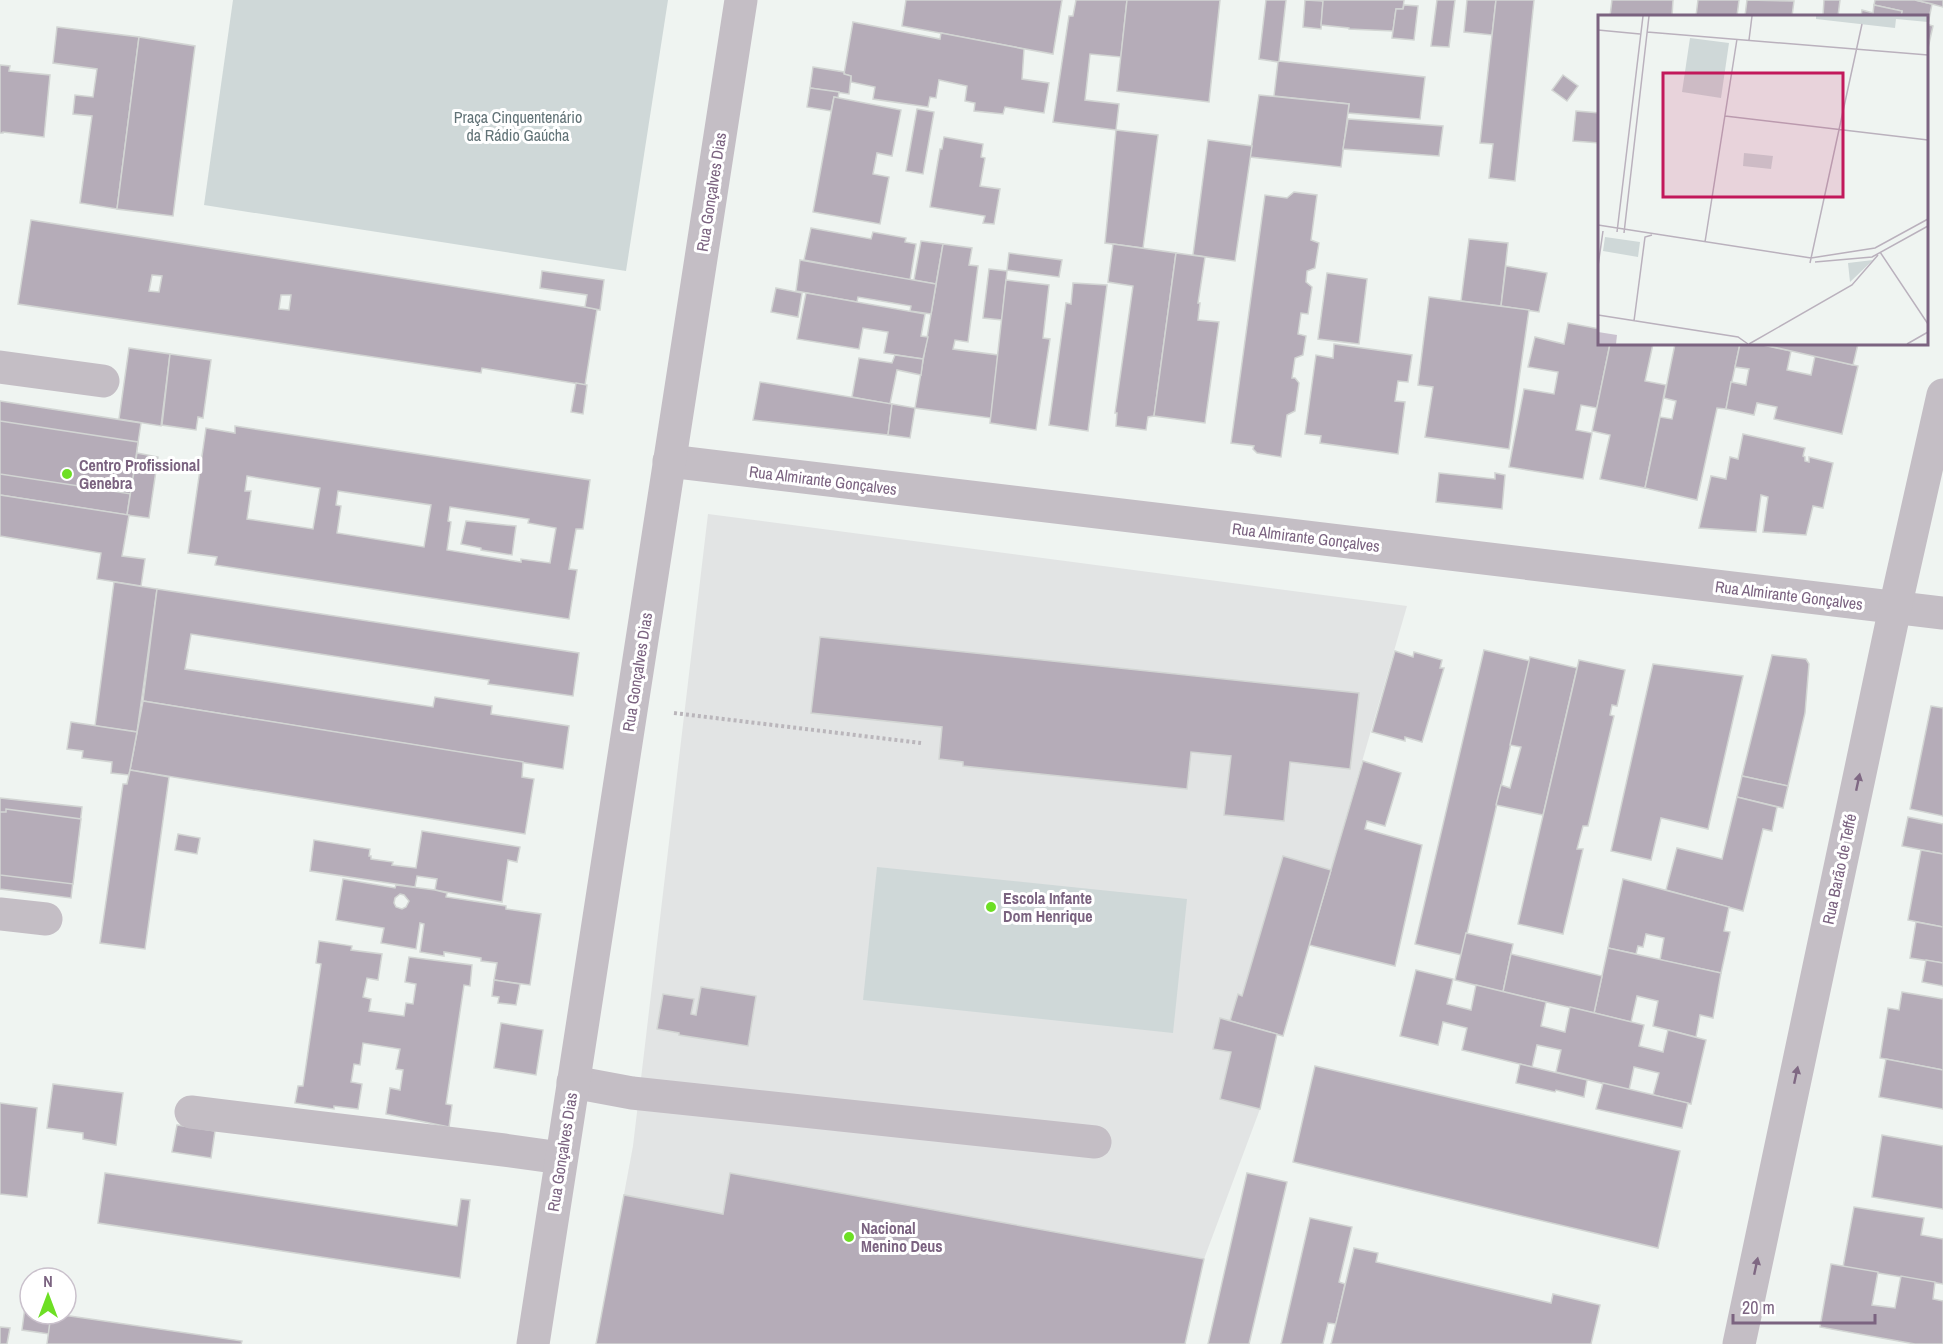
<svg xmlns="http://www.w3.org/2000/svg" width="1943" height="1344" viewBox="0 0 1943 1344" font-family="'Archivo Narrow',sans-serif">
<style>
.built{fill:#e2e4e4}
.green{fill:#cfd8d8}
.building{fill:#b5acb8;stroke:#d2d5d3;stroke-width:1.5;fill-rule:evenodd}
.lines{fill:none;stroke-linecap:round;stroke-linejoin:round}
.path{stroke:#bab6bb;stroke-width:4;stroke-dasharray:3 3;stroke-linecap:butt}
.minor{stroke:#c4bec5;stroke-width:33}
.oneway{fill:#7f6883}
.poi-dot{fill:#6ddf24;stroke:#fff;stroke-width:2}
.labels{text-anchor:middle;stroke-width:6;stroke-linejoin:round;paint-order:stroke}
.park-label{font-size:16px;fill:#627377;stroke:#fff}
.street-label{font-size:16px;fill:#7b6380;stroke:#fff}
.poi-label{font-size:16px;font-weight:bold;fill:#7b6380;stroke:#fff;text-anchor:start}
.inset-road{fill:none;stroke:#bab1bd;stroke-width:1.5}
.view{fill:#c2185b;fill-opacity:0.15;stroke:#c2185b;stroke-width:3}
.inset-edge{fill:none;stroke:#7b6380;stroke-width:3}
</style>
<rect width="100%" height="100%" fill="#eff4f1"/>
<path class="built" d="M708,514l699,92 -98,339 -32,90 -17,74 -56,150 -19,85h-589l37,-198z"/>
<g class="green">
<path d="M233,0h435l-42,271 -422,-66z"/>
<path d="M877,867l310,32 -14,134 -310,-33z"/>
</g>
<g class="building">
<path d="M906,0h156l-9,54 -151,-28z"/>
<path d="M1076,0h51l-6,57 -31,-3 -5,46 34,4 -3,26 -63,-8 16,-106h4z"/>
<path d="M1127,0h93l-11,102 -92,-11z"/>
<path d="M1266,0h20l-7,61 146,16 -5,42 -72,-6 1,-9 -75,-8 4,-34 -19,-3z"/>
<path d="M1305,0l18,1 -2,28 -18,-2z"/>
<path d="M1320,0h84l-1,9h-7l-3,22 -44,-2v-1l-28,-3 2,-24z"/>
<path d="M1437,0h18l-6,47 -18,-1z"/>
<path d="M1467,0h29l-4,35 -28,-3z"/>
<path d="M1496,0h38l-19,181 -26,-3 4,-34 -13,-1z"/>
<path d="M1612,0h61l-1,16h-62z"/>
<path d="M1698,0h41l-2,16h-41z"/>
<path d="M1747,0l47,1 -2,15h-47z"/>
<path d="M1824,0h16l-2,16h-22h7z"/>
<path d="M1875,0h40l17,4 -4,20 -2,-8h-25l1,-5 -28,-6z"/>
<path d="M1915,0h28v7l-11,-3z"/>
<path d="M1404,5l14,1 -4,34 -22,-2 4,-29h7z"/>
<path d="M1874,5l28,6 -1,5h-40l1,-6 11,3z"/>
<path d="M853,22l87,17 1,-6 83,16 -2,30 27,4 -5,30 -39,-6 -2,7 -29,-3 1,-8 -10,-2 2,-15 -28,-6 -3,18 -6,-1 -2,10 -55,-8 2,-12 -24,-5v-6l-7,-2z"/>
<path d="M1926,24l7,2 -7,31z"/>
<path d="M57,27l82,10 -22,172 -37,-6 12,-87 -19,-2 2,-19 18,2 4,-28 -44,-6z"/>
<path d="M139,37l56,9 -22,170 -56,-7z"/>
<path d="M0,65l10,1 -1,5 41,4 -6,62 -41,-5v1h-3z"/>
<path d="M813,67l31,5v2l7,2 -2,18 -39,-6z"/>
<path d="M1563,75l15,11 -11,15 -15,-11z"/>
<path d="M810,88l29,4 -1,6 -4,-1 -3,14 -24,-4z"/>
<path d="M1259,95l90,9 -8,63 -91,-10z"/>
<path d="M834,97l67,13 -9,46 -15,-3 -4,21 16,3 -9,47 -67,-12z"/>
<path d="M917,109l17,3 -11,62 -17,-3z"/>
<path d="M1576,111l24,2v30l-27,-2z"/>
<path d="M1348,119l95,7 -4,30 -96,-7z"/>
<path d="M1116,130l42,5 -15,113 -38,-5z"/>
<path d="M944,137l39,7 -2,13 4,1 -5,28 20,3 -6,35 -11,-1 2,-7 -55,-9 10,-58h2z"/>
<path d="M1208,140l44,6 -17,115 -42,-6z"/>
<path d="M1294,192l23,3 -6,45 8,3 -4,25 -8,3 -1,11 6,5 -4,27 -7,-1 -3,21 8,2 -3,19 -8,3 -3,20h3l4,5 -4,28 -8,4 -6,42 -24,-4 -4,-4 1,-3 -23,-3 34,-248 22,3z"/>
<path d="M31,220l566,89 -12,76 -103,-17 -1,5 -463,-69zM152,275l10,1 -3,16 -10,-1zM281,295h10l-2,15 -10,-1z"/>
<path d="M811,228l60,11 2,-7 33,6 -1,4 11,2 -6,36 -106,-20z"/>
<path d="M1469,239l39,4 -7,63 -40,-5z"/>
<path d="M921,241l22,3 -7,40 -22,-4z"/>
<path d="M943,244l29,4 -3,17 9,1 -10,76 -13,-2 -2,9 45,6 -7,63 -76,-10z"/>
<path d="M1113,244l63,9 -22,163 -6,1 -2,13 -30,-4 1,-13h-2l18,-127 -25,-4z"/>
<path d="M1009,253l53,7 -3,17 -52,-7z"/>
<path d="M1176,253l29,4 -7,46h2l-2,17 21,2 -14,101 -51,-7z"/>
<path d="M800,260l136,24 -5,30 -21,-3 1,-5 -53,-9 -1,5 -61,-11z"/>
<path d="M1506,266l41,7 -8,39 -38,-6z"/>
<path d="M989,269l18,2 -5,49 -19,-2z"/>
<path d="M542,271l62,9 -4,30 -15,-3 2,-12 -47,-7z"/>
<path d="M1327,273l40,6 -8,65 -41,-5z"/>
<path d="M1006,280l43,5 -6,53 7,1 -14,91 -46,-7z"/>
<path d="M1073,283l34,2 -19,146 -39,-6 17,-122 5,1z"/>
<path d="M776,288l26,5 -4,24 -27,-5z"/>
<path d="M806,293l119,21 -4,22 7,1 -5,22 -39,-6 4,-21 -25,-4 -4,21 -62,-10z"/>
<path d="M1429,297l100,13 -20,139 -84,-12 8,-50 -15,-2z"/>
<path d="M1568,323l32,6v15h10l-13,64 -16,-3 -5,25 16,3 -9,46 -74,-12 15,-78 30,5 4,-22 -30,-5 7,-30 29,7z"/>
<path d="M1334,344l78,11 -4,27 -10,-1 -3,20 10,1 -7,52 -78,-11 1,-7 -16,-2 11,-79 17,3z"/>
<path d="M1610,344h43l-8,37 21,4 -21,103 -45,-9 10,-44 -18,-4z"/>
<path d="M1675,344h65l-14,65 -9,-1 -20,92 -52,-12 15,-71 12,2 4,-18 -12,-3z"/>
<path d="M1740,344h18l33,7 -4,19 24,5 4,-19 43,10 -16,68 -68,-15 3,-12 -20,-4 -3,12 -28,-6 5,-27 15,3 3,-16 -14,-2z"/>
<path d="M1765,344h93l-5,21 -88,-20z"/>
<path d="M129,348l41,6 -9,72 -42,-7z"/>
<path d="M170,354l41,6 -8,58 -5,-1 -2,13 -34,-5z"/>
<path d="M895,355l28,4 -2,16 -24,-5 -7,34 -38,-7 7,-39 33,5z"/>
<path d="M760,382l132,22 -4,31 -135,-15z"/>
<path d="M576,383l11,2 -4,29 -12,-2z"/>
<path d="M0,401l141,22 -14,92 -127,-20z"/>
<path d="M892,404l23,4 -5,30 -22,-3z"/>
<path d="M0,421l138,21 -7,52 -131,-20z"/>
<path d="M235,426l355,54 -7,49h-7l-7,40 8,1 -8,49 -354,-54 2,-8 -29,-4 18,-125 29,5zM247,476l73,12 -7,41 -66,-10 4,-28h-6zM338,491l93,14 -7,42 -87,-14 4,-27 -5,-1zM450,507l79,12 -1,4 28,5 -6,35 -29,-4v3l-74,-12 4,-28 -3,-1z"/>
<path d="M1743,434l62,14 -2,8 2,1v4l4,1v-5l24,6 -10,45 -10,-2 -7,29 -43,-3 5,-35 -7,-2 -5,37 -57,-4 12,-52 15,3 4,-22 8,2z"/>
<path d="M137,453l21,4 -9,61 -22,-3z"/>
<path d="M1439,473l56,6v-6l10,2 -3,34 -66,-7z"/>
<path d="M0,495l129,20 -7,41 23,3 -4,27 -44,-7 4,-26 -101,-17z"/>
<path d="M466,521l50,5 -4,29 -31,-5v-2l-20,-4z"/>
<path d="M114,582l43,7 -20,143 -42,-6z"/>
<path d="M157,589l422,64 -6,43 -85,-12 1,-4 -298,-46 -6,35 248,38 2,-10 57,9 -1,8 78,12 -6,43 -420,-68z"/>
<path d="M820,637l539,56 -9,76 -60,-7 -6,59 -60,-6 7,-59 -40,-4 -4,37 -224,-23v-4l-24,-3 3,-32 -131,-14z"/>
<path d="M1484,650l46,11 -68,294 -47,-11z"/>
<path d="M1395,651l18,6 1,-5 28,8 -2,8h4l-22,74 -17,-5v4l-33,-9z"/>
<path d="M1772,655l34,4 3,5 -4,49 -17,73 -46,-10z"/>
<path d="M1530,657l47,11 -34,147 -47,-10 5,-20 9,3 11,-41 -11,-2z"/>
<path d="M1579,660l46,10 -8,36 -5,-1 -2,10 4,1 -26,110h-5l-6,23h6l-20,85 -45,-10z"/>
<path d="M1653,664l90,12 -35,153 -47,-11 -10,42 -40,-9z"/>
<path d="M143,701l380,61 -1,15 12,2 -9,55 -395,-64z"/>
<path d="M1931,706l12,2v108l-33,-7z"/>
<path d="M71,722l66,10 -8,43 -18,-2 1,-11 -30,-4 1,-7 -16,-2z"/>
<path d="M1363,761l38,12 -16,53 -18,-5 -2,8 57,16 -27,121 -86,-21z"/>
<path d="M130,770l39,7 -24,172 -45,-6 23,-159h4z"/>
<path d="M1742,776l46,10 -5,22 -46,-11z"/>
<path d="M1737,797l40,10 -5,24 -9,-2 -20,82 -77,-21 11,-42 45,11z"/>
<path d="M0,798l82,9 -11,91 -71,-9z"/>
<path d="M6,809l75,10 -8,65 -73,-9v-63h6z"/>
<path d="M1908,817l35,7v30l-41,-8z"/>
<path d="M422,831l98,16 -3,15 -9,-2 -6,42 -67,-12 2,-11 -20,-3 -2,11 -105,-16 4,-31 56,9 -1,7h2v3l22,3 -1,3 24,3z"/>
<path d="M178,834l22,4 -3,16 -22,-4z"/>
<path d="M1921,850l22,4v73l-35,-7z"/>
<path d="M1283,856l48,14 -48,166 -53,-15 8,-27 4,2z"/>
<path d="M343,879l52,9 1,-3 39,5 12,3 -1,4 60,9v3l35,5 -11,71 -36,-5 3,-17 -16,-2v-3l-37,-6v4l-24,-4 4,-28 -4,-1 -4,26 -35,-6 3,-15 -48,-8zM400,894l4,1 5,6 -3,6 -4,2 -6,-2 -2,-4 1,-5z"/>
<path d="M1623,879l106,28 -5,24 6,1 -9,41 -61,-13 4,-22 -18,-4 -3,13 -5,-1 -2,8 -28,-6z"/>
<path d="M1916,922l27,5v36l-33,-5z"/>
<path d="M1466,933l47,11 -10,48 -48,-12z"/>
<path d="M319,941l33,5 -1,4 31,4 -4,26 -11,-2 -4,19 8,2 -2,12 35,5 2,-13 7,1 3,-20 -11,-2 4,-25 63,8 -2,21 -6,-1 -18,119 6,1 -3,22 -63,-13 4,-26 10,2 3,-20 -7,-1 4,-20 -37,-6 -3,22 -6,-1 -3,18 11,2 -4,25 -24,-3v3l-39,-6 3,-17h5l18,-122 -5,-1z"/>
<path d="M1608,948l113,25 -8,45 -13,-3 -4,22 -43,-11 5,-25 -21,-5 -6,26 -37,-9z"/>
<path d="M1511,954l91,22 -8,37 -91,-21z"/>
<path d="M1926,960l17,3v23l-21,-4z"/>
<path d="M1416,970l37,9 -6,25 24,6 5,-25 70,17 -5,24 24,6 5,-25 74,18 -5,21 24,6 5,-22 38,10 -15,64 -38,-9 6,-22 -25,-6 -5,23 -73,-18 5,-22 -24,-5 -5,22 -70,-17 5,-22 -24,-6 -5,23 -38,-9z"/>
<path d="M494,980l26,4 -4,21 -18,-2 1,-6 -7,-1z"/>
<path d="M701,987l55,9 -8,50 -69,-11v-2l-22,-4 6,-35 31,5 -3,15 5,1z"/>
<path d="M1902,992l41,7v71l-63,-12 8,-50 11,2z"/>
<path d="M1220,1018l57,16 -17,75 -40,-10 11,-47 -18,-3z"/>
<path d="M501,1023l42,7 -7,45 -42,-7z"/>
<path d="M1886,1059l57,11v39l-64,-12z"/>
<path d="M1520,1064l67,16 -3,17 -28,-7 -1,2 -39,-9z"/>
<path d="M1315,1066l365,85 -22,97 -365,-86z"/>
<path d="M1603,1083l85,20 -6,25 -86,-19z"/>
<path d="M53,1084l70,9 -7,52 -33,-6v-6l-36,-5z"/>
<path d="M0,1103l37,5 -10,89 -27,-3z"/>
<path d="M177,1125l38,6 -4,27 -39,-6z"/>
<path d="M1882,1135l61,11v63l-71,-12z"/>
<path d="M105,1173l352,53 4,-27 9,1 -10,78 -362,-55z"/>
<path d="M730,1173l474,86 -19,85h-589l28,-149 99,19z"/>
<path d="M1247,1173l40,9 -38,162h-41z"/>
<path d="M1854,1207l70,11 -3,17 22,4v45l-100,-17z"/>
<path d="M1310,1218l42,9 -13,55 6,2 -9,40 -8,-1 -5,21h-42z"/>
<path d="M1354,1248l24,5 -2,9 175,41 2,-9 47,11 -9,39h-260z"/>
<path d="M1831,1264l47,8 -6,33 23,3 6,-32 34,6 -2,17 10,2v43h-28l-95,-17z"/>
<path d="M28,1283l2,1v30h21l-2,20 -27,-4z"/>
<path d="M51,1314h5l186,27 -1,3h-194z"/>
<path d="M0,1327l10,1 -3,16h-7z"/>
</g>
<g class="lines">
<path class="path" d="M674,713l247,30"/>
<g class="minor">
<path d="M0,367l103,14"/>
<path d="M669,461l1274,152"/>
<path d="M0,914l46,5"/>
<path d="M573,1082l59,11 463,49"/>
<path d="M191,1112l313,38 57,8"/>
<path d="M533,1344l208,-1344"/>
<path d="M1739,1344l156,-736 48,-213"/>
</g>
</g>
<defs><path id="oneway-solid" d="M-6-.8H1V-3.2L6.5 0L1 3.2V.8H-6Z" transform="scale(1.5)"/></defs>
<g class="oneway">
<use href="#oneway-solid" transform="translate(1858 782) rotate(-78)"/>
<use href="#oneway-solid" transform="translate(1796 1075) rotate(-78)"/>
<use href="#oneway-solid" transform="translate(1756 1266) rotate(-78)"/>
</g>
<g class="poi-dot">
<circle cx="67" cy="474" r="6"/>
<circle cx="991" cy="907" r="6"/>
<circle cx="849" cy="1237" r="6"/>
</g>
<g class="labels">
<g class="park-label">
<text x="518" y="123">Praça Cinquentenário<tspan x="518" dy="18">da Rádio Gaúcha</tspan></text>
</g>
<g class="street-label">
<text transform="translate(711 192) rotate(-81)" y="6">Rua Gonçalves Dias</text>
<text transform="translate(823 480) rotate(7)" y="6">Rua Almirante Gonçalves</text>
<text transform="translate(1306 537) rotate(7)" y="6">Rua Almirante Gonçalves</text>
<text transform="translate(1789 595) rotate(7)" y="6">Rua Almirante Gonçalves</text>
<text transform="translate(637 672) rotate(-81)" y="6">Rua Gonçalves Dias</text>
<text transform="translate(1839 869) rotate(-78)" y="6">Rua Barão de Teffé</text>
<text transform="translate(562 1152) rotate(-81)" y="6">Rua Gonçalves Dias</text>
</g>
<g class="poi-label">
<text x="79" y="471">Centro Profissional<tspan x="79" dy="18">Genebra</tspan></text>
<text x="1003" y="904">Escola Infante<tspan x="1003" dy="18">Dom Henrique</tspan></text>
<text x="861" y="1234">Nacional<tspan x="861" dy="18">Menino Deus</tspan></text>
</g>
</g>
<g transform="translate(1598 15)">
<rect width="330" height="330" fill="#eff4f1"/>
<path d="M218,1h112v6l-32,-3 -1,9 -79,-9zM92,23l39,5 -8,55 -39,-6zM146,138l29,3 -2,13 -28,-3zM7,222l35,5 -2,15 -35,-6zM275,245l-23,22 -2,-19z" fill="#cfd8d8"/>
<path d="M0,317l19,3 -1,9h-18z" fill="#c9c1ce"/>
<path class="inset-road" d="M0,15l42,4M49,17l281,23M151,25l3,-24M127,101l203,24M0,210l213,33 64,-10 53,-29M19,217l26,-216M26,218l25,-217M107,227l32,-203M282,237l48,72M217,247l57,-5 56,-31M212,248l52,-239M0,251l5,-35M0,300l140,22 10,7M36,306l11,-84 7,-2M151,329l103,-59 26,-30M309,329l21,-12"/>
<path class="view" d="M65,58h180v124h-180z"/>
<rect width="330" height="330" class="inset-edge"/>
</g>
<g transform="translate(48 1296)"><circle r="28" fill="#ffffff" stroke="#cac1cc" stroke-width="1.5"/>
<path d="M0-4.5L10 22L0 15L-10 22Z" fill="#6ddf24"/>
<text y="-9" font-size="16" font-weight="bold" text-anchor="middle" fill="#7b6380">N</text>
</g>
<path d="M1733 1314v9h142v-9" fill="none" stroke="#7b6380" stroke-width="3"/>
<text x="1742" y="1314" font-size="18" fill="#7b6380" stroke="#ffffff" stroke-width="4.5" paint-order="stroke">20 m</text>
</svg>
